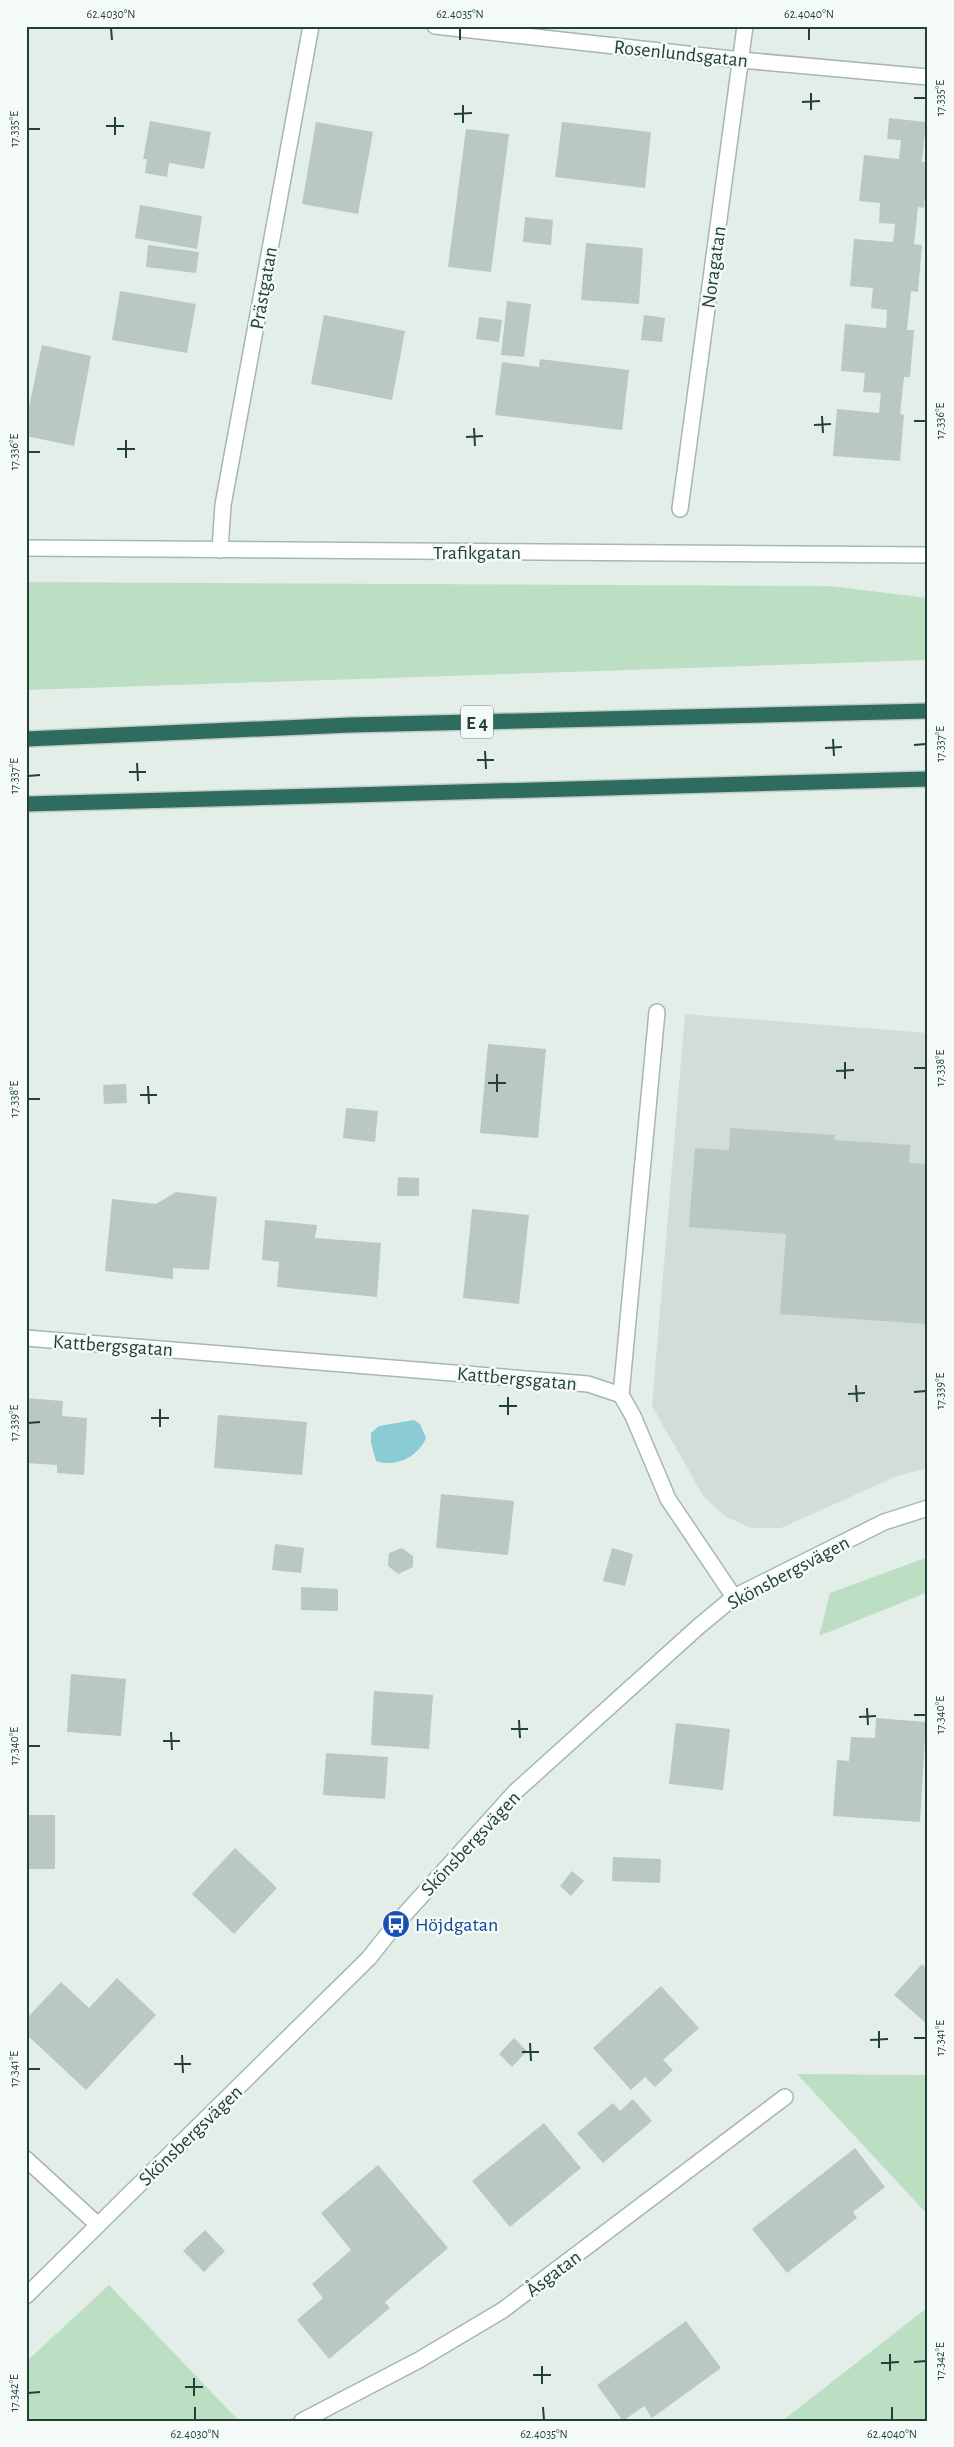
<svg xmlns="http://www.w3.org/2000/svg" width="954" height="2447" viewBox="0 0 954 2447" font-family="'Alegreya Sans',sans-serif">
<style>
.built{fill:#d2ddd8}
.green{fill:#bcdfc4}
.water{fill:#8bcbd3}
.building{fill:#b9c8c2}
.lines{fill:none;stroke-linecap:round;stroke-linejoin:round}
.street-casing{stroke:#a6b6b0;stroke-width:18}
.secondary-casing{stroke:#a2bab0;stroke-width:18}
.highway-casing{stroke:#c1cac7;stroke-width:18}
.street{stroke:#fff;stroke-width:15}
.secondary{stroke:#fff;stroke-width:15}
.highway{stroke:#2e6d5e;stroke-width:15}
.ticks{fill:none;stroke:#224037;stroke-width:2}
.labels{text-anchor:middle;stroke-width:5;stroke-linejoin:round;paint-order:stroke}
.shield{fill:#f4faf7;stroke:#617871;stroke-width:1}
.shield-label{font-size:19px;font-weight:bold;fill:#224037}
.street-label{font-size:20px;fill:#224037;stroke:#f4faf7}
.transit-label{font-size:20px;fill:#164399;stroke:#f4faf7;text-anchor:start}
.neatline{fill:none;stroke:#224037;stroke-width:2}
.ticks-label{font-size:12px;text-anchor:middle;fill:#224037}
</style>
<rect width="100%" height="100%" fill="#e4eee9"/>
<path class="built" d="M685,1014l243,19v435l-31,8 -116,52h-31l-25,-12 -21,-19 -52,-91z"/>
<g class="green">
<path d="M26,582l804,4 98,12v62l-902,30z"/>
<path d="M928,1557v35l-109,44 11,-43z"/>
<path d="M797,2074l131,1v140z"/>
<path d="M109,2285l130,136h-213v-59z"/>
<path d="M928,2307v114h-146z"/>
</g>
<path class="water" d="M414,1420l6,4 6,14c-8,19 -31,30 -50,23l-5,-18v-10l8,-7z"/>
<g class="building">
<path d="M889,118l37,4 -4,40h6l-4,46 -6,-1 -4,37 8,1 -4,47 -7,-1 -4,39h7l-4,47h-6l-4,37 4,1 -4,46 -67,-5 4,-47 42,4 2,-20 -18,-1 2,-19 -24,-2 4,-47 41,4 1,-18 -16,-2 2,-20 -23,-2 4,-47 39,3 2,-18 -16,-1 1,-20 -21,-2 5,-46 35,4 2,-19 -14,-1z"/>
<path d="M150,121l61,11 -7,37 -35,-6 -2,14 -22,-4 2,-14h-4z"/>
<path d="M316,122l57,10 -15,82 -56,-10z"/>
<path d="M562,122l89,10 -6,56 -90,-11z"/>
<path d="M466,129l43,5 -18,138 -43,-5z"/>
<path d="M140,205l62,11 -5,33 -62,-11z"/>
<path d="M525,217l28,3 -2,25 -28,-3z"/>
<path d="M586,243l57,5 -4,56 -58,-4z"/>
<path d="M148,245l51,7 -3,21 -50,-6z"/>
<path d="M120,291l76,13 -9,49 -75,-13z"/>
<path d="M507,301l24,3 -7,53 -23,-2z"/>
<path d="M324,315l81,16 -13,69 -81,-16z"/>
<path d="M644,315l21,3 -3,24 -21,-2z"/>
<path d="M479,317l23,3 -3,22 -23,-3z"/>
<path d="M42,345l49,11 -17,90 -48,-10v-15z"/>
<path d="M540,359l89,11 -7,60 -127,-15 7,-53 37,5z"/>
<path d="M488,1044l58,5 -8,89 -58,-5z"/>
<path d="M126,1084l1,19 -23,1 -1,-19z"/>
<path d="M346,1108l32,3 -3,31 -32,-4z"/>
<path d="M730,1128l105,7 -1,5 76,5 -1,18 19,1v160l-148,-10 6,-80 -97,-7 6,-79 34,2z"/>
<path d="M398,1177l21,1v18h-22z"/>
<path d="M176,1192l41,5 -8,73 -36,-2v11l-68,-8 7,-72 44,5z"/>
<path d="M472,1209l57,6 -10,89 -56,-6z"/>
<path d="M265,1220l52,5 -2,13 66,5 -4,54 -100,-10 2,-25 -17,-2z"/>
<path d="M26,1398l37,3 -1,15 25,2 -3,57 -27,-2v-8l-31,-2z"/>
<path d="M218,1415l89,7 -5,53 -88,-7z"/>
<path d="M441,1494l73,7 -6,54 -72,-7z"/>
<path d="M275,1544l29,4 -3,25 -29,-3z"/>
<path d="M402,1548l11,8v11l-15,7 -10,-8 1,-13z"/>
<path d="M612,1548l21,6 -8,32 -22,-5z"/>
<path d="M301,1587l37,2v22l-37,-1z"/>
<path d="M71,1674l55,5 -5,57 -54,-4z"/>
<path d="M374,1691l59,4 -4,54 -58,-4z"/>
<path d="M876,1718l50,4 -6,100 -87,-6 4,-56 12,1 2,-24 24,1z"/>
<path d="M676,1723l54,6 -7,61 -54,-6z"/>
<path d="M326,1753l62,4 -3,42 -62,-4z"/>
<rect x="26" y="1815" width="29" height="54"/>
<path d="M235,1848l42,40 -43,46 -42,-40z"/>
<path d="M613,1857l48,2 -1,24 -48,-2z"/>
<path d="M572,1871l12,10 -13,15 -11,-10z"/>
<path d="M922,1964l6,6v55l-34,-30z"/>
<path d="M117,1978l39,37 -70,75 -60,-56v-15l35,-37 28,26z"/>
<path d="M661,1986l38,42 -36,32 10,10 -18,17 -10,-10 -14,13 -38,-42z"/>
<path d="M514,2038l13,13 -15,16 -13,-13z"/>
<path d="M633,2099l19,22 -49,42 -26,-30 36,-30 7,8z"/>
<path d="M544,2123l37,45 -71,59 -38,-46z"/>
<path d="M855,2148l30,39 -32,25 4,6 -70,55 -35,-44z"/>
<path d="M378,2165l70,83 -63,54 5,6 -61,51 -32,-39 26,-22 -11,-14 39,-34 -30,-37z"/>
<path d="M205,2230l20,21 -21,21 -21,-21z"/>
<path d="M686,2321l35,47 -69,50 -8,-12 -21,15 -26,-36z"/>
</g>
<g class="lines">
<g class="street-casing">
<g id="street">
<path d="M435,26l306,34 187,17"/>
<path d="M680,509l65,-483"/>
<path d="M220,550l3,-45 88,-479"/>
<path d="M26,1338l562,46 33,11 36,-383"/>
<path d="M621,1395l12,21 35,83 66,98"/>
<path d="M26,2159l72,66"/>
<path d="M302,2421l117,-61 84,-50 282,-213"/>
</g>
</g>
<g class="secondary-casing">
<g id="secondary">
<path d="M26,548l902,7"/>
<path d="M26,2296l343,-338 27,-34 119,-132 183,-165 36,-30 150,-75 44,-14"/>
</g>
</g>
<g class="highway-casing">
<g id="highway">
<path d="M26,739l324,-14 578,-14"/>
<path d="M26,804l902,-25"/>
</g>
</g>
<use href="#street" class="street"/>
<use href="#secondary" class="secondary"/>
<use href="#highway" class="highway"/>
</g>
<path class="ticks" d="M111,28l1,12M460,28v12M809,28v12M811,93v17M914,98h12M802,102l18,-1M463,105v18M454,114l18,-1M115,117v18M106,126h18M28,129h12M822,416l1,17M914,421h12M814,425l17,-1M474,428l1,18M466,437l17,-1M126,440v18M117,449h18M28,452h12M833,739l1,17M914,745l12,-1M825,748l17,-1M485,751l1,18M477,760h17M137,763l1,18M129,772h17M28,776l12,-1M845,1062v17M914,1068h12M836,1071l18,-1M497,1074v18M488,1083h18M148,1086l1,18M140,1095h17M28,1099h12M856,1385l1,17M914,1392l12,-1M848,1394l17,-1M508,1397v18M499,1406h18M160,1409v18M151,1418h18M28,1423l12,-1M867,1708l1,17M914,1715h12M859,1717l17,-1M519,1720l1,18M511,1729h17M171,1732l1,18M163,1741h17M28,1746h12M879,2031v17M914,2038h12M870,2040l18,-1M530,2043l1,18M522,2052h17M182,2055l1,18M174,2064h17M28,2069h12M890,2354v17M914,2362l12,-1M881,2363l18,-1M542,2366v18M533,2375h18M194,2378v18M185,2387h18M28,2393l12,-1M195,2407v13M543,2407l1,13M892,2407v13"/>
<defs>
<g id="bus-disc" transform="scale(1.4375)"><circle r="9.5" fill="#1a4fb4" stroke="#f4faf7"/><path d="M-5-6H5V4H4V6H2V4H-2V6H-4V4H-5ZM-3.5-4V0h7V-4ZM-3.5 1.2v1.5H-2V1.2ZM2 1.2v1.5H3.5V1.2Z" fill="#fff"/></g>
</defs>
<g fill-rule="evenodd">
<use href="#bus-disc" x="396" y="1924"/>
</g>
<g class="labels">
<rect class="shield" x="461" y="705.5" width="32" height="33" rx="4"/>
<g class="shield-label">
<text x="477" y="729">E 4</text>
</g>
<g class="street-label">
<text transform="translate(681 53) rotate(6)" y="7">Rosenlundsgatan</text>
<text transform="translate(713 267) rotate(-82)" y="7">Noragatan</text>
<text transform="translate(263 288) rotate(-80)" y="7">Prästgatan</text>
<text x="477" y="559">Trafikgatan</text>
<text transform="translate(113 1345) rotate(4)" y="7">Kattbergsgatan</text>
<text transform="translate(517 1378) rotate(5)" y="7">Kattbergsgatan</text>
<text transform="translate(788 1572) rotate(-28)" y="7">Skönsbergsvägen</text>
<text transform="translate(470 1843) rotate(-47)" y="7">Skönsbergsvägen</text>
<text transform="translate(190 2135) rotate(-44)" y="7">Skönsbergsvägen</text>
<text transform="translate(553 2273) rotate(-37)" y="7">Åsgatan</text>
</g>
<g class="transit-label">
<text x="415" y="1931">Höjdgatan</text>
</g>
</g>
<rect width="954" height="2447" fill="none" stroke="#f4faf7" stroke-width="55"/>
<rect x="28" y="28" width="898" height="2392" class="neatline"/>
<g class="ticks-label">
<text x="111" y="18">62.4030°N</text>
<text x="460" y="18">62.4035°N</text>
<text x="809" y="18">62.4040°N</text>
<text transform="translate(940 98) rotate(-90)" y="4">17.335°E</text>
<text transform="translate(14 129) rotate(-90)" y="4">17.335°E</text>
<text transform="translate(940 421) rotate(-90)" y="4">17.336°E</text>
<text transform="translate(14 452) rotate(-90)" y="4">17.336°E</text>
<text transform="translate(940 744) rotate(-90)" y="4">17.337°E</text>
<text transform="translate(14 776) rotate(-90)" y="4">17.337°E</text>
<text transform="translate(940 1068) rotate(-90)" y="4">17.338°E</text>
<text transform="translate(14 1099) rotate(-90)" y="4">17.338°E</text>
<text transform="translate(940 1391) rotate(-90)" y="4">17.339°E</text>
<text transform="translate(14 1423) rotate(-90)" y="4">17.339°E</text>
<text transform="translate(940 1715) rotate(-90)" y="4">17.340°E</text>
<text transform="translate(14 1746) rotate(-90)" y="4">17.340°E</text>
<text transform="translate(940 2038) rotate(-90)" y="4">17.341°E</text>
<text transform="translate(14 2069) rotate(-90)" y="4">17.341°E</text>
<text transform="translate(940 2361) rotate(-90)" y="4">17.342°E</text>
<text transform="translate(14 2393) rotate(-90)" y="4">17.342°E</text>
<text x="195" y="2438">62.4030°N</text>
<text x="544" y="2438">62.4035°N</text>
<text x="892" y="2438">62.4040°N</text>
</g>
</svg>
